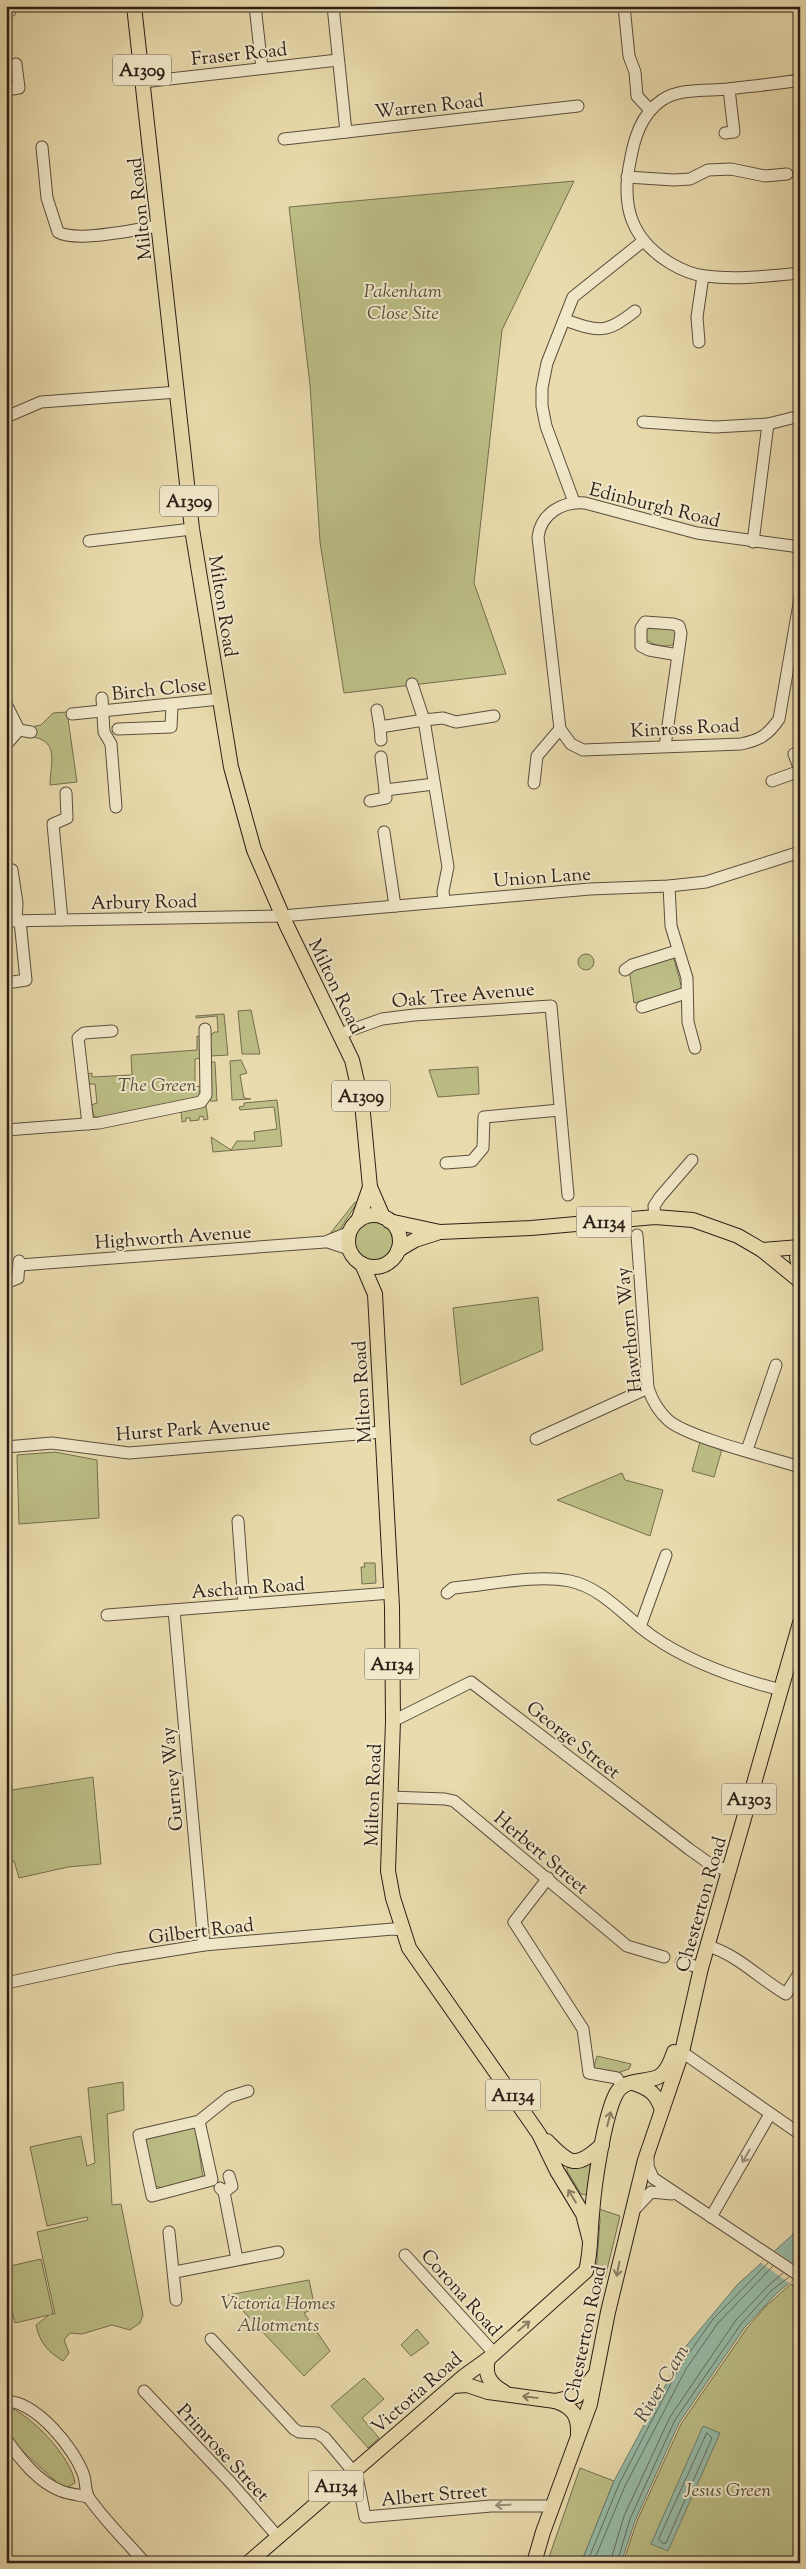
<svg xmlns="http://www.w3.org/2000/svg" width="806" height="2569" viewBox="0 0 806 2569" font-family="'Sorts Mill Goudy',serif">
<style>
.green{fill:#bcbe86;stroke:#746e4f}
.water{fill:#97bba8;stroke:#6c7d6e}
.pier{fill:#e9dbad}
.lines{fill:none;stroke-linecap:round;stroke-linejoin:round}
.shore{stroke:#626d60;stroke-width:1}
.minor-casing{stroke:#5b4e3d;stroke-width:13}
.major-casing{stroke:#2c1f18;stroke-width:16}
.minor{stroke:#f1e8ca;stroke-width:11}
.major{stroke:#e9dbad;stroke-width:14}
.oneway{stroke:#8a7d62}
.oneway2{stroke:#988e7a}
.labels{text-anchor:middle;stroke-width:4;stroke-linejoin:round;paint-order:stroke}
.shield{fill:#f1e8ca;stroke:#675b4d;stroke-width:1}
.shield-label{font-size:18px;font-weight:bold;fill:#2c1f18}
.street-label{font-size:19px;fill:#2c1f18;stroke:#f1e8ca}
.park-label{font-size:19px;font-style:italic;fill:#574f39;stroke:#f1e8ca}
.water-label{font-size:20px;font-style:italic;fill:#4c4e43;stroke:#f1e8ca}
</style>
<rect width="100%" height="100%" fill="#e9dbad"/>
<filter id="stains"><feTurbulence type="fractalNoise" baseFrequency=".004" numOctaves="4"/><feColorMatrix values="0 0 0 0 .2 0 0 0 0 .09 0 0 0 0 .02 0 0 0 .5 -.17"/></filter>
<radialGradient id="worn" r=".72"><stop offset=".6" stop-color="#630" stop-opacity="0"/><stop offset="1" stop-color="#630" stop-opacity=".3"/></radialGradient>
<g class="green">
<path d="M574,181l-72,149 -28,253 32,91 -162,19 -24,-151 -10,-157 -21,-178z"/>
<path d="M647,626l29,4 -1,14c-9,4 -22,2 -29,-5z"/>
<path d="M67,712l10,70 -27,3c0,-21 10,-42 -16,-48l1,-11 6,-1 12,-12z"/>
<circle cx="586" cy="962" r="8"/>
<path d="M673,955l9,34 -48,14 -5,-34z"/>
<path d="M251,1010l9,44h-18l-4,-43z"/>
<path d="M224,1014l4,41 -17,1 -1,-19 4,-5h4l-1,-16 -21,2v-2z"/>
<path d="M197,1036l3,1 1,21 -6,1v28l6,-1 -2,12 -102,20 -3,-2 -3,-11 6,-2 -2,-19h-6l-2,-10 5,-1v4l40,-2 -1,-20 66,-5z"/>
<path d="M241,1060l6,13 -7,2 4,23 7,1 -19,1 -2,-39z"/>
<path d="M211,1062h4l2,39h-7z"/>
<path d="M478,1067l1,27 -41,3 -9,-27z"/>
<path d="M277,1100l5,46 -69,6 -2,-15 20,13 6,-9h18l-1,-9 23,-3 -3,-22 -34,3 -1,-3 5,-1v-3z"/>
<path d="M206,1106l2,13 -4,1 -1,-4 -4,1v3l-9,1v-3h-4v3l-4,1 -1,-11z"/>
<path d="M355,1202l2,1 -18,28 -10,4z"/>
<circle cx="374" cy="1241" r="19"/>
<path d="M538,1297l5,53 -82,35 -8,-77z"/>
<path d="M700,1442l22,7 -8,28 -22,-6z"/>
<path d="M55,1452l42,8 2,58 -80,6 -2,-69z"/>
<path d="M622,1473l3,7 38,10 -13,46 -93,-36z"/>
<path d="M364,1563h11l1,20 -14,1 -1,-17h4z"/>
<path d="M93,1777l8,87 -33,3 -49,11 -5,-17 -8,2v-72z"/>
<path d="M597,2056l34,8 -2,5 -17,6 -19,-5z"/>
<path d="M123,2082l1,28 -17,4 5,91 9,-1 22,111 -3,8 -10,7 -18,-5 -30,9 -12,-1 -6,7 5,13 -6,8c-16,-10 -23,-18 -27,-36l13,-10 -34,8 -9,-36v-20l35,-8 12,54 -2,1h4l-18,-82 51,-12 -1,-3 -40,9 -17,-79 51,-11 6,30 8,-3 -7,-75z"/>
<path d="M193,2126l3,5 7,47 -41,10 -9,-3 -8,-43 4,-7z"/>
<path d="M591,2161l-4,34 -6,-1 -14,-23v-4l11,1z"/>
<path d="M599,2209l21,7 -15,62 -9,-4 4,-53z"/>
<path d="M309,2280l6,28 -11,5 26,38 -26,25 -76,-81z"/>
<path d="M791,2284l9,7v272h-177l14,-42 44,-97 66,-96 18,-21z"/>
<path d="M417,2329l12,14 -18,13 -10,-11z"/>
<path d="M364,2378l20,21 -22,19 17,20 -11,10 -37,-42z"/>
<path d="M6,2406c24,7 66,52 69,77l-11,6 -46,-42 -12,-20z"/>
<path d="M580,2468l34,13 -33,82h-34z"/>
</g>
<g class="water">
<path d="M800,2228v46l-24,20 -31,33 -66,96 -44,98 -14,42h-40l33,-82 73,-136 51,-61z"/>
<path d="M703,2426l17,7 -52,118 -17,-7z"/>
</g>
<path class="pier" d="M774,2250l26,18v6l-11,9 -28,-20z"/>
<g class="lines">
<g class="shore">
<path d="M707,2433l5,5 -46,105 -3,1 -4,-5z"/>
<path d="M587,2563l32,-79 61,-118 33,-47 55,-56"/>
<path d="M593,2563l32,-77 61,-117 32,-46 55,-57"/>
<path d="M610,2563l14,-47 46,-99 66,-97 32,-34 15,-13"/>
<path d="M617,2563l13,-44 45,-99 66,-96 31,-34 17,-13"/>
</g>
<g class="minor-casing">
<g id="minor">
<path d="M255,6l7,62"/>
<path d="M333,6l13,126"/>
<path d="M624,6l5,50 6,16 2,24 13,14"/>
<path d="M6,13l4,-2"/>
<path d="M800,80c-24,4 -48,6 -72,9 -21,2 -48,-1 -66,11 -21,14 -28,39 -32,62 -9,44 1,77 40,101 10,6 24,12 35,13 32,4 63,0 95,-3"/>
<path d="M143,82l195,-22"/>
<path d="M6,90l13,-2 -3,-24"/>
<path d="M725,133l9,-1 -5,-43"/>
<path d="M284,139l294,-33"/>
<path d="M42,147l5,51 11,34c19,11 78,-3 101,-6"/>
<path d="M627,177l47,3 16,-1 18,-9 23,-1 34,7 22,-2"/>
<path d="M565,320c34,12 41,14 70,-9"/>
<path d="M699,342l-2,-25 6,-41"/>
<path d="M6,417l35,-15 137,-10"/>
<path d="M643,422l72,5 53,-3 32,-8"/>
<path d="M574,502l-28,-76 -4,-20v-18l5,-25 26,-66 69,-55"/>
<path d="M89,541l103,-12"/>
<path d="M753,542l15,-118"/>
<path d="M800,547l-103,-14 -112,-30c-22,-2 -44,10 -47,34l22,192 11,15 12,6 158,-6c19,-4 27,-9 38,-25l21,-121"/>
<path d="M412,684l12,36 24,147 -5,24 1,10"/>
<path d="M102,698l2,34 7,12 5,63"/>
<path d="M6,704l13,26"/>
<path d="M377,710l3,17 44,-7 19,-2 13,4 38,-6"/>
<path d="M72,714l148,-15"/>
<path d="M380,727l1,13"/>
<path d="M118,729l53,-2 1,-21"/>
<path d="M6,745l13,-15 12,2"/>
<path d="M665,746l13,-91 -29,-5 -8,-4v-18l4,-6 28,2 6,2 2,7 -3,22"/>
<path d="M794,754l6,16"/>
<path d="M772,781l28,-10"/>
<path d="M534,783l3,-27 23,-27"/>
<path d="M385,790l49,-6"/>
<path d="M370,801l16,-3 -5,-41"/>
<path d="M384,832l11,74"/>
<path d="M6,868l6,2 5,33 -1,18"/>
<path d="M669,886l2,40 16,52 1,44 7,26"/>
<path d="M62,920l-9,-96 14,-6 -1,-25"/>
<path d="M6,921l276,-5 308,-27 79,-3 37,-4 94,-30"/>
<path d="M625,970l7,-5 45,-14"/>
<path d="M6,983l20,-3 -6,-59"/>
<path d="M642,1007l44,-14"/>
<path d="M340,1034l42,-15 32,-4 137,-9 17,189"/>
<path d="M88,1124l-10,-86 6,-5 28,-2"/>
<path d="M6,1130l93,-7 102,-21 5,-7 -1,-66"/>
<path d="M446,1163l26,-2 11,-13 1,-31 76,-7"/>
<path d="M655,1217l-1,-11 6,-9 32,-37"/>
<path d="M637,1235l11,153c4,12 10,23 20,32 18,17 104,38 132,47"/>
<path d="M328,1242l21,7"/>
<path d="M20,1265l305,-23 25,-10"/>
<path d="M6,1283l12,-5 1,-17"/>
<path d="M536,1439l112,-51"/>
<path d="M6,1447l46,-4 77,10 253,-21"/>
<path d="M747,1450l29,-85"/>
<path d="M238,1521l6,83"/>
<path d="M447,1593l6,-5c36,-3 82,-14 117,-7 33,7 56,37 82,55 37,26 86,43 129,54"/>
<path d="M174,1610l30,335"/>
<path d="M107,1615l284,-22"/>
<path d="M640,1627l26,-72"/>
<path d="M393,1721l78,-39 218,167 21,15 19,7"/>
<path d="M390,1797l55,2 9,2 173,145 37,11"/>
<path d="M548,1878l-34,44 69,107 6,44 28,5 5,9"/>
<path d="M708,1946c30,9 52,33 78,48l14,-22"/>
<path d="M681,1962l20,6"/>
<path d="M6,1983l111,-24 87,-14 189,-16 9,1"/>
<path d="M682,2052l118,82"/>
<path d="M199,2121l13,59 -60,16 -13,-61 60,-14 30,-24 19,-6"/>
<path d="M648,2158v8l5,12 147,98"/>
<path d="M220,2188l4,4 8,-6 -3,-10"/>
<path d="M224,2192l13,67"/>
<path d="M634,2210l17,-18 21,2"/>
<path d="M711,2217l59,-103"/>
<path d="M169,2232l7,68"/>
<path d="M405,2255l88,97"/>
<path d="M175,2272l103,-20"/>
<path d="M211,2339l83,90 5,3 18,1 8,5 32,38 8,41 126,-11h61"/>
<path d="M144,2391l87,92 47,54"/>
<path d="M6,2401c31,1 69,48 78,75 2,7 1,16 5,22 16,23 38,44 56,65"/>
<path d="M6,2439c14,20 32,43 55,52 8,3 18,4 27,6"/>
</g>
</g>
<g class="major-casing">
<g id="major">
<path d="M134,6l58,523 39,238 23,83 33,76 65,134 10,43 8,84 13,30"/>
<circle cx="374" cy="1241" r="26"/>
<path d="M358,1221l12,-34"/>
<path d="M389,1221l51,11 91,-4 124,-11 38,3 45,16 24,14 38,31"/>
<path d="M398,1250l17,-10 22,-7"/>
<path d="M762,1250l38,-3"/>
<path d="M800,1251l-3,7 3,14"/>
<path d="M362,1264l13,30 17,313 1,114 -5,150 5,27 16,50 130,186 18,37 26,43 7,27"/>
<path d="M633,2083c17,6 23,10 29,27"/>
<path d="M547,2141c23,24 29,28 55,4"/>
<path d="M488,2359c-4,16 2,25 16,33"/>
<path d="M453,2386l14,-1 21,7 67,9 22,-5 17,-20"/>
<path d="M555,2401c17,6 24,14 23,33"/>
<path d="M248,2563l215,-186 25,-18 98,-88c5,-18 4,-38 6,-57 2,-28 12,-97 24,-120 8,-16 28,-11 42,-17 9,-4 13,-16 16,-25"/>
<path d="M534,2563l9,-31 47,-128 18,-92 37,-152 37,-108 19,-84 99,-345"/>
</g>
</g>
<use href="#minor" class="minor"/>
<use href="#major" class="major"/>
</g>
<defs><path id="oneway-shaft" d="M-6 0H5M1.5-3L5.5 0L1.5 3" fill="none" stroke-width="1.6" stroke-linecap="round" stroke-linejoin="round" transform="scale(1.25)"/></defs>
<g class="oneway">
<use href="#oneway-shaft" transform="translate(609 2119) rotate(-76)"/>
<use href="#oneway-shaft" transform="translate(572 2196) rotate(-121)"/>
<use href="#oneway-shaft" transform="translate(618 2269) rotate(101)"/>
<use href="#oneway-shaft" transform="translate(524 2326) rotate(-40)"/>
<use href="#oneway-shaft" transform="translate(530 2397) rotate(-173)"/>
</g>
<g class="oneway2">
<use href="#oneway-shaft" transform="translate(746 2156) rotate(120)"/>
<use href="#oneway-shaft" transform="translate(503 2505) rotate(177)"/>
</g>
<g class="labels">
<g class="shield">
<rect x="113" y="54.5" width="58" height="31" rx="4"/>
<rect x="160" y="485.5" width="58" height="31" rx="4"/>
<rect x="332" y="1080.5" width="58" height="31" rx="4"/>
<rect x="576.5" y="1206.5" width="55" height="31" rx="4"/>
<rect x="364.5" y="1648.5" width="55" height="31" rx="4"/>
<rect x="721.5" y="1783.5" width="55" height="31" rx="4"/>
<rect x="485.5" y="2079.5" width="55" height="31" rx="4"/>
<rect x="308.5" y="2470.5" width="55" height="31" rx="4"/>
</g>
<g class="shield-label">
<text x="142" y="76">A1309</text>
<text x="189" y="507">A1309</text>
<text x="361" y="1102">A1309</text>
<text x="604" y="1228">A1134</text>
<text x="392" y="1670">A1134</text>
<text x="749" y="1805">A1303</text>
<text x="513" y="2101">A1134</text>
<text x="336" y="2492">A1134</text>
</g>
<g class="street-label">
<text transform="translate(239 53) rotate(-6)" y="7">Fraser Road</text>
<text transform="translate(429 105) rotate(-6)" y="7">Warren Road</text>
<text transform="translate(139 209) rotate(-96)" y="7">Milton Road</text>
<text transform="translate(655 504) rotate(14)" y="7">Edinburgh Road</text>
<text transform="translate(224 606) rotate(81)" y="7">Milton Road</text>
<text transform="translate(159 688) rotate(-6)" y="7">Birch Close</text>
<text transform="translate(685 727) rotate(-3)" y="7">Kinross Road</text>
<text transform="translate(542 876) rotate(-4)" y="7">Union Lane</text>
<text transform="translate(144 901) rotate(-1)" y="7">Arbury Road</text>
<text transform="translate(337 986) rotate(64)" y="7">Milton Road</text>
<text transform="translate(463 994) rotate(-5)" y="7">Oak Tree Avenue</text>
<text transform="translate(173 1236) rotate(-4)" y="7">Highworth Avenue</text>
<text transform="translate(628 1330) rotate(-96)" y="7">Hawthorn Way</text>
<text transform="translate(361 1392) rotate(-93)" y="7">Milton Road</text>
<text transform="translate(193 1428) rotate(-4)" y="7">Hurst Park Avenue</text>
<text transform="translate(248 1587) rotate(-4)" y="7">Ascham Road</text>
<text transform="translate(574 1739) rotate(38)" y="7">George Street</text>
<text transform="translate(171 1779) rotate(-95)" y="7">Gurney Way</text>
<text transform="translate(372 1795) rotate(-88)" y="7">Milton Road</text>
<text transform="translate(542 1852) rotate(40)" y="7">Herbert Street</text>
<text transform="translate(700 1904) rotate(-74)" y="7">Chesterton Road</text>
<text transform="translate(201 1930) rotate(-7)" y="7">Gilbert Road</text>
<text transform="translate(462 2292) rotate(48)" y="7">Corona Road</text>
<text transform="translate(584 2334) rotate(-78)" y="7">Chesterton Road</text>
<text transform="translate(416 2392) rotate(-41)" y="7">Victoria Road</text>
<text transform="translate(224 2452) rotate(47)" y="7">Primrose Street</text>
<text transform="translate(434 2494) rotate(-5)" y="7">Albert Street</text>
</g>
<g class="park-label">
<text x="403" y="297">Pakenham<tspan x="403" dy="22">Close Site</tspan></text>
<text x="157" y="1091">The Green</text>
<text x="278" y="2309">Victoria Homes<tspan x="278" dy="22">Allotments</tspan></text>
<text x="728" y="2496">Jesus Green</text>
</g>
<g class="water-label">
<text transform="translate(661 2383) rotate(-59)" y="7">River Cam</text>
</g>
</g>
<rect width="806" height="2569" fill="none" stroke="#e9dbad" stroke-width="25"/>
<rect x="8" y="8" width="791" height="2554" fill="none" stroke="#2c1f18" stroke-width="2.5"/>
<rect x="12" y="12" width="781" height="2544" fill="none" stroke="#2c1f18"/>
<rect width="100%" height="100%" filter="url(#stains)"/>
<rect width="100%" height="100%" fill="url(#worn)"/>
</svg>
